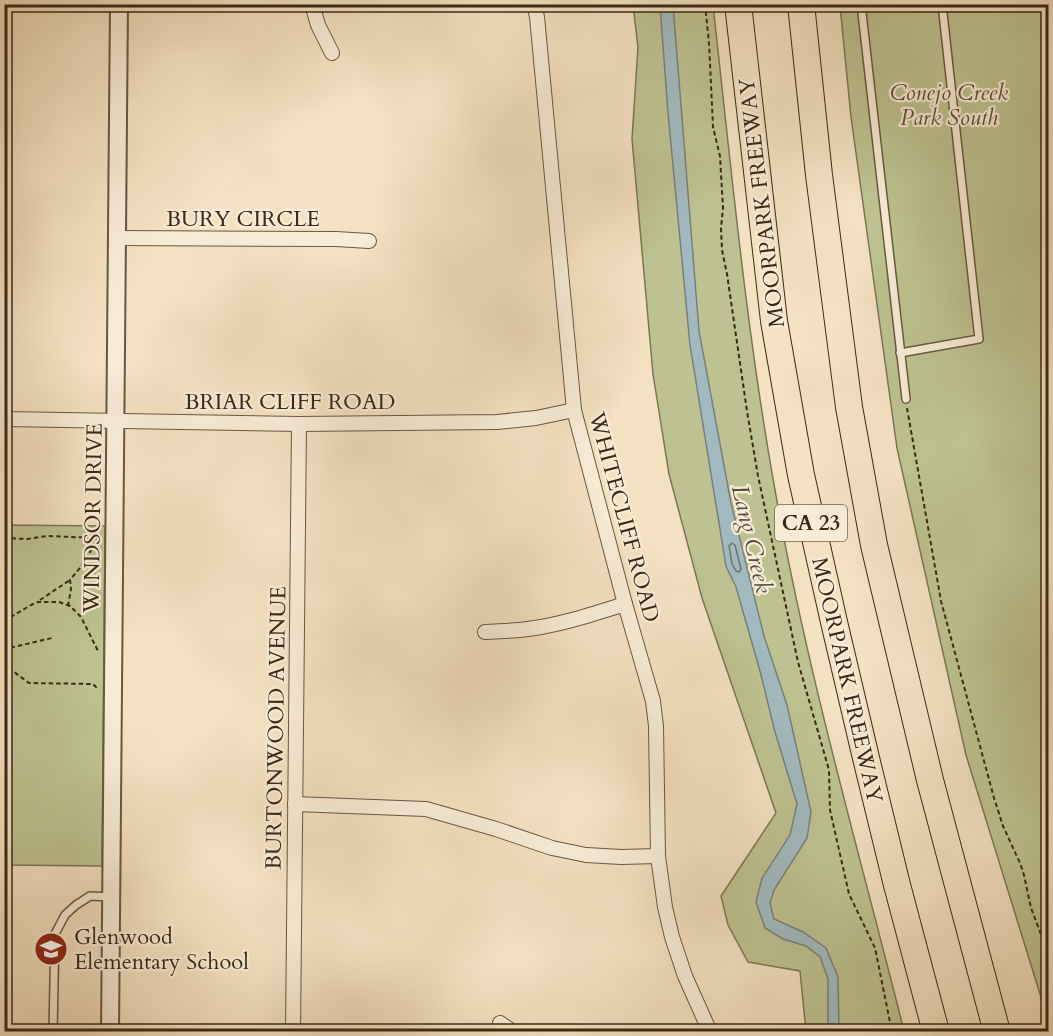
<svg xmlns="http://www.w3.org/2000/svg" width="1053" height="1036" viewBox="0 0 1053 1036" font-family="Cardo,serif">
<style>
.green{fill:#bec292;stroke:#7c7654;stroke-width:1.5}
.water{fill:#a2babf;stroke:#78807b;stroke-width:1.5}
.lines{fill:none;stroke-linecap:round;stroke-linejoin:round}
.shore{stroke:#6e726a;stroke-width:1.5}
.service-casing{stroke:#685741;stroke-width:10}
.minor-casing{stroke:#685741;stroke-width:16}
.tertiary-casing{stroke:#685741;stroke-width:20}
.motorway-casing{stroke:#3a2916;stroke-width:28}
.path{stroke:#3a2916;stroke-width:2;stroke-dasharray:4.5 3;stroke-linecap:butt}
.service{stroke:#f8ecd7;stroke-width:7}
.minor{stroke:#f8ecd7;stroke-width:14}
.tertiary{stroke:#f8ecd7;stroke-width:16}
.motorway{stroke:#f4e1c2;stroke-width:26}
.labels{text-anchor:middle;stroke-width:4.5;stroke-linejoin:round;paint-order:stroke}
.shield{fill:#f8ecd7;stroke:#736450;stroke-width:1.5}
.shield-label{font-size:21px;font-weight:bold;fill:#3a2916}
.park-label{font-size:22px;font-style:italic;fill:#5b4f35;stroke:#f8ecd7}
.street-label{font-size:22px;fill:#3a2916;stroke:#f8ecd7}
.poi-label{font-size:22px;fill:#3a2916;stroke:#f8ecd7;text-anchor:start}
.water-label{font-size:24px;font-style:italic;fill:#544d40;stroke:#f8ecd7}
</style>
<rect width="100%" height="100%" fill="#f4e1c2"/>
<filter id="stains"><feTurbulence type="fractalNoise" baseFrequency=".00333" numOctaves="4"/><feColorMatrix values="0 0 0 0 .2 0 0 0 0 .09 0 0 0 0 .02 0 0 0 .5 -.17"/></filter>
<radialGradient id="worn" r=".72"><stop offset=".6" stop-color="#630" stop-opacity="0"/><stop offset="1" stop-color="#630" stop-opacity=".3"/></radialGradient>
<g class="green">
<path d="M633,5h80c18,161 33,324 62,485 32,183 84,361 129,541h-98l-6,-60 -52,-9 -20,-37 -7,-29 55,-83 -74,-215 -33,-124 -16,-100 -21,-235 6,-92z"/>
<path d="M840,5h208v1015l-82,-265 -69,-307 -46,-331z"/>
<path d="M5,525l100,1 -3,340 -97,-1z"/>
</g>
<path class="water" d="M660,5h13l26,326 32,172 33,133 23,69 24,107 -4,26 -33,52 -4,13 4,16 29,13 23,16 12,29 1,54h-11v-52l-8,-22 -14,-11 -23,-7 -18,-11 -9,-26 6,-24 28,-43 7,-31 -22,-72 -15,-61 -24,-84 -10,-21 -36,-221 -22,-232z"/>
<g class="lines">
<path class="shore" d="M732,543l3,2 6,24 -2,3 -3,-1 -4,-7 -3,-18z"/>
<g class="service-casing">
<g id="service">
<path d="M861,4l45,395"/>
<path d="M900,353l79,-14 -37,-335"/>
<path d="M53,1032l2,-98 10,-19 11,-10 14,-9 22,1"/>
</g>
</g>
<g class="minor-casing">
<g id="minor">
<path d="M312,4l6,21 14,28"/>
<path d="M534,4l3,13 37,393 51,194 28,97 3,25 2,130 7,51 7,30 13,39 25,56"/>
<path d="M117,238l219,1 33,2"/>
<path d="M4,419l295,5 198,-2 39,-4 38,-8"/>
<path d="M485,632c14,-1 29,-1 43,-3 33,-4 65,-15 97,-25"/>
<path d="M295,804l131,5 70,20 56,19 34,7 35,2 37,-1"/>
<path d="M500,1023l13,9"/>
<path d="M293,1032l6,-608"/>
</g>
</g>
<g class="tertiary-casing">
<path id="tertiary" d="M110,1032l9,-1028"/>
</g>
<g class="motorway-casing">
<g id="motorway">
<path d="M738,4l36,317 27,154 33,147 32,136 31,127 39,147"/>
<path d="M801,4l18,171 30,232 25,138 56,235 67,252"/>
</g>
</g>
<g class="path">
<path d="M705,4l4,39 4,84 7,29 3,52 -2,20 1,22 5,24 20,137 11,65 40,186 31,108 1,40 19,84 26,54 17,84"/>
<path d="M907,408l34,193 53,197 9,28 17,37 4,12 7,33 17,45"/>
<path d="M4,538l23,1 20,-3 50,2"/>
<path d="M40,600l30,-20"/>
<path d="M68,606l3,-17 -1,-9 15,-18 12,-24"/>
<path d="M4,621l27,-16 7,-3h21l11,4 11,11 17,34"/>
<path d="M4,651l5,-3 43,-10"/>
<path d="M4,662l6,7 19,14 64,1 4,4"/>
</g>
<use href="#service" class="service"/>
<use href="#minor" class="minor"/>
<use href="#tertiary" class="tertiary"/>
<use href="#motorway" class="motorway"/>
</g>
<defs>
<g id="school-disc" transform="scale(1.725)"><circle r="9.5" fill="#8f2418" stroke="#f8ecd7"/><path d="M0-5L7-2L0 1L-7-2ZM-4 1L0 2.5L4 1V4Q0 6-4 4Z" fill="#fff"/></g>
</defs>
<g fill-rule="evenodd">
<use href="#school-disc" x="51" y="949"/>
</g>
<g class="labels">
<rect class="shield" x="775" y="505" width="72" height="36" rx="4.5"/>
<g class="shield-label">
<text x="811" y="530">CA 23</text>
</g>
<g class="park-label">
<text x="949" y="100">Conejo Creek<tspan x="949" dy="25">Park South</tspan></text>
</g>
<g class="street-label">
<text transform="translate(761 203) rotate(-97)" y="8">MOORPARK FREEWAY</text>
<text x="243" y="226">BURY CIRCLE</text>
<text x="290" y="409">BRIAR CLIFF ROAD</text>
<text transform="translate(625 517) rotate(75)" y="8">WHITECLIFF ROAD</text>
<text transform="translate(92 518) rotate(-89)" y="8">WINDSOR DRIVE</text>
<text transform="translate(848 680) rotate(77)" y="8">MOORPARK FREEWAY</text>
<text transform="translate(275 728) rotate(-89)" y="8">BURTONWOOD AVENUE</text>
</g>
<g class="poi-label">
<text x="74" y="944">Glenwood<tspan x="74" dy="25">Elementary School</tspan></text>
</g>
<g class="water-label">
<text transform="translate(752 539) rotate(77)" y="8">Lang Creek</text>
</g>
</g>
<rect width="1053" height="1036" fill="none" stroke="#f4e1c2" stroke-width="24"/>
<rect x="6" y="6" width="1041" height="1024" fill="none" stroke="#3a2916" stroke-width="3"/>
<rect x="12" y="12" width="1029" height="1012" fill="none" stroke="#3a2916" stroke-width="1.5"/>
<rect width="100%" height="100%" filter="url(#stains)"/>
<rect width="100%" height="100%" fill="url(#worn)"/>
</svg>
